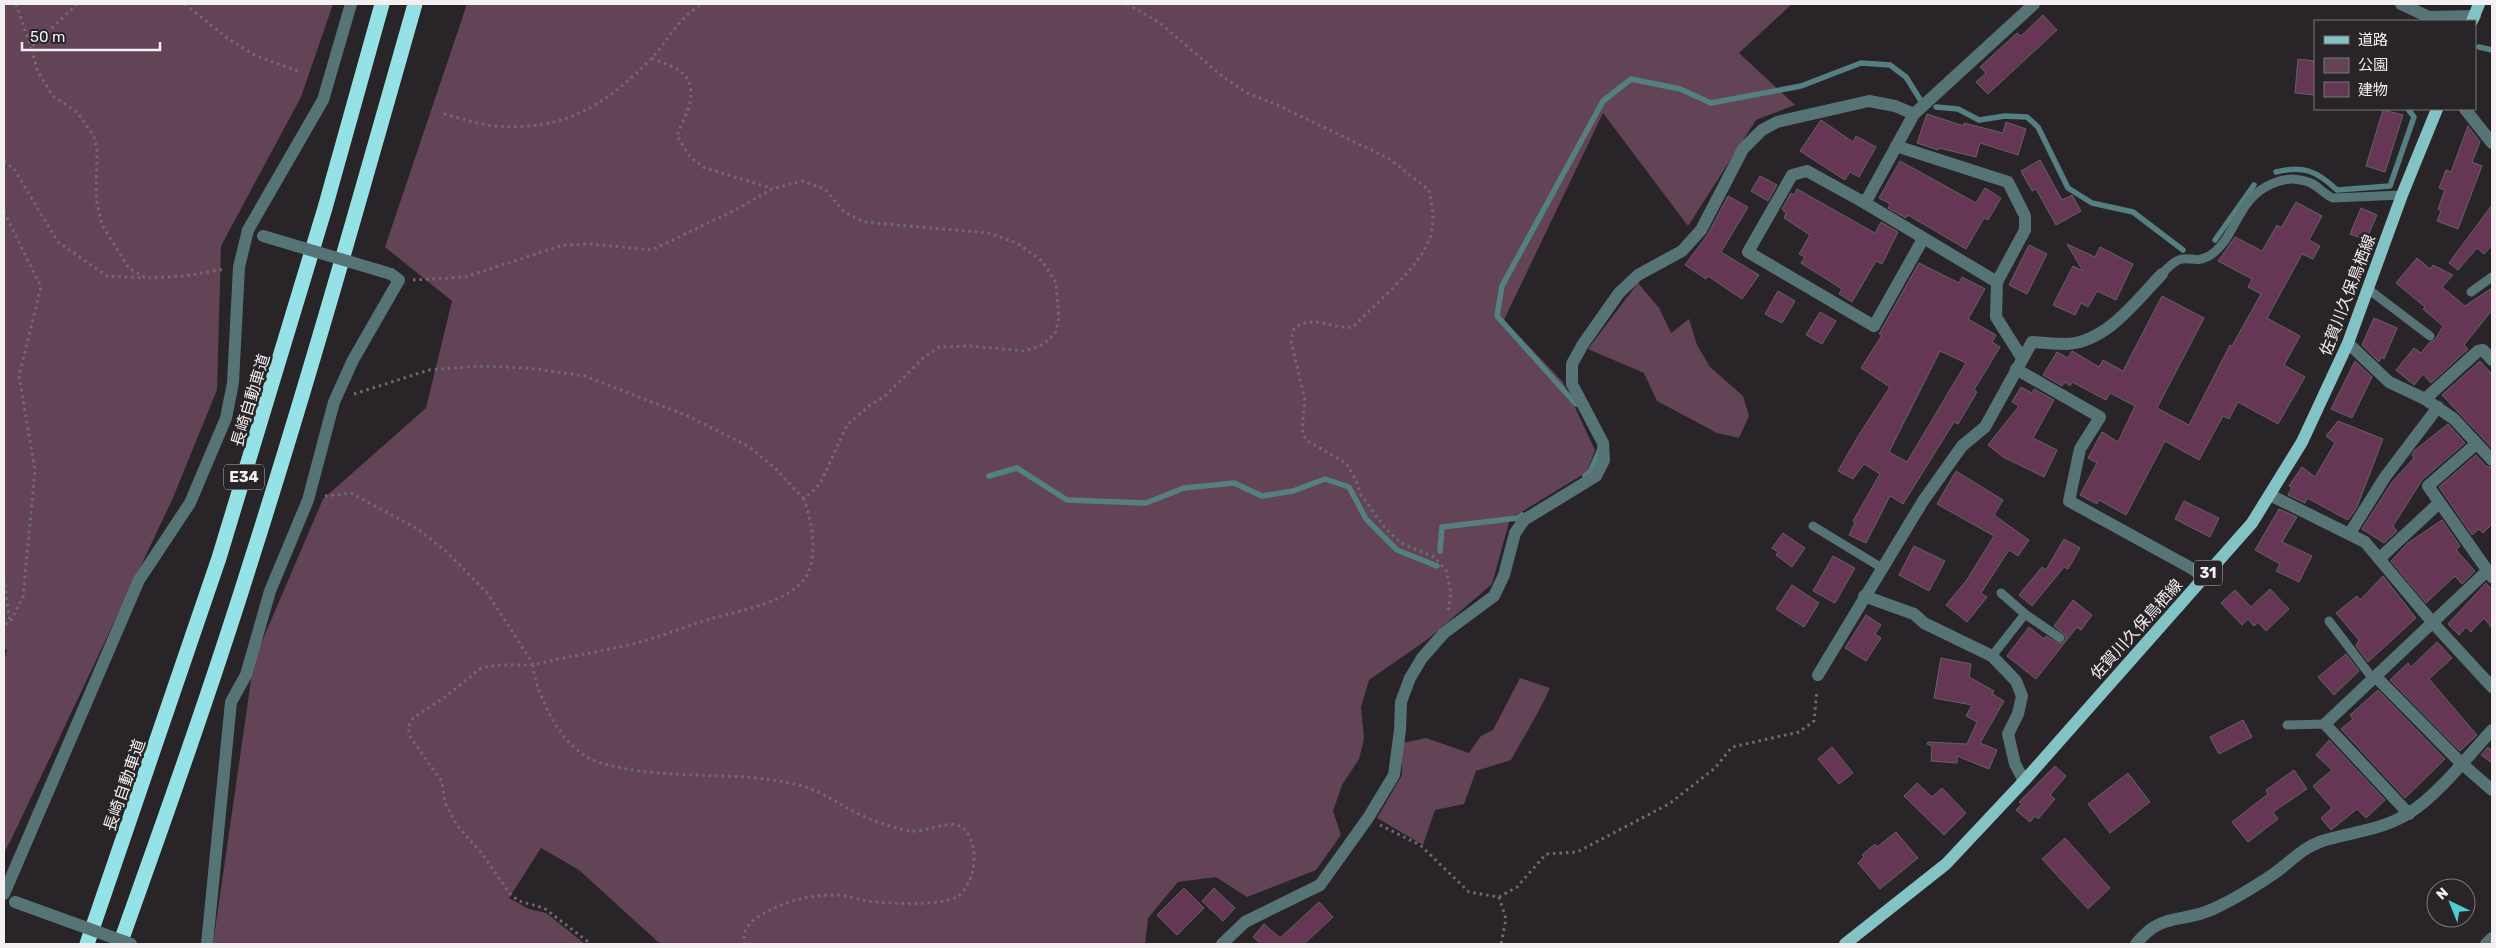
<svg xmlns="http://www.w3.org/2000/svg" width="2496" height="948" viewBox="0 0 2496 948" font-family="Rubik,'Noto Sans JP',sans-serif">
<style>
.green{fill:#624456}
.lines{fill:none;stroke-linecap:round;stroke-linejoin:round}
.stream{stroke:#548082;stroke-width:5.5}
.building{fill:#653755;stroke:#676165;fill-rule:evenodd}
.path{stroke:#706b6e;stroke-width:3;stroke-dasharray:2.5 4;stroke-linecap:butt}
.lane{stroke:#567475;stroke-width:9}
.street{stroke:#567475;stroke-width:12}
.primary{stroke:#83c3c5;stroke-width:12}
.highway{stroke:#94e2e5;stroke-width:15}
.street-bridge{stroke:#567475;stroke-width:12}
.labels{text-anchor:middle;stroke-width:5;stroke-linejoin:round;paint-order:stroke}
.shield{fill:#292427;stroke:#b7b3b5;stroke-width:1}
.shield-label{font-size:15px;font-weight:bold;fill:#f4f0f2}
.street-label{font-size:16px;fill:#f4f0f2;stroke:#292427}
</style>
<rect width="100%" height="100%" fill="#292427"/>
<g class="green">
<path d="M4,4h329l-32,93 -80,149 -4,144 -45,110 -162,342 -6,10v-191l3,-11 -3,-1z"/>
<path d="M467,4h1325l-53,49 56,52 -39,15 -68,106 -85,-113 -99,207 59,62 32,68 -8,22 -77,47 -18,65 -64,55 -59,41 -8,27 3,32 -5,20 -17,26 -9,26 8,24 -25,35 -69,27 -31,-20 -38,5 -30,36 -3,26h-482l-6,-3 -78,-71 -38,-22 -32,50 20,11 17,4 39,31h-372l41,-284 69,-161 103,-91 26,-107 -67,-54z"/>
<path d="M1638,283l21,25 12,25 18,-14 8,26 13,22 33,29 6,20 -10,22 -22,-5 -60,-32 -13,-28 -56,-24z"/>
<path d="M1520,678l30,10c-11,25 -26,48 -39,72l-35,11 -12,33 -29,6 -12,35 -46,-27 25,-43v-32l24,-5 43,15 12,-17 12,-6z"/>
</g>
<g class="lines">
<g class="stream">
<path d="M2479,47l13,3"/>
<path d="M1936,107l22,2 21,11 26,-4 22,1 11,10 30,61 24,15 41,9 50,38"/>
<path d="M2276,172c27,-7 41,-1 61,18l53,-4 24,-69 -6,-8"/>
<path d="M2215,240l39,-55"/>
<path d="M1576,404l-79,-88 5,-30 101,-185 28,-22 49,10 31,14 90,-17 60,-23 29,2 16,12 15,24"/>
<path d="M989,476l28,-8 50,32 79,3 38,-15 50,-5 28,13 31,-5 32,-12 24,8 17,32 31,31 40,16"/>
<path d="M1585,476l5,-4 10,-23"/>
<path d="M1440,551l2,-24 76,-9 4,-3"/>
</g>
</g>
<g class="building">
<path d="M2043,15l14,15 -69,64 -12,-12 10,-9 -6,-6 37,-34 4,3z"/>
<path d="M2298,59l17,2v34l-20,-2z"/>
<path d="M2383,110l20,5 -18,57 -19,-6z"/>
<path d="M1927,114l37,12v-3l39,10 3,-11 20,7 -8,26 -38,-12 -4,14 -37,-9 -1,2 -21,-7z"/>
<path d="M1821,120l32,22 3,-6 20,11 -17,30 -9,-5 -5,8 -45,-29z"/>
<path d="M2468,126l12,16 -8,20 10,4 -24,63 -21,-8 4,-10 -3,-2 7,-19 -6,-2 7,-18 5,2z"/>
<path d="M2040,160l22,40 10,-5 9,16 -25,14 -20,-36 -4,2 -11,-20z"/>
<path d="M1900,161l76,42 9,-15 16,10 -13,22 -4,-2 -18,31 -58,-34 -2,3 -18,-10 2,-4 -11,-6z"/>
<path d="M1760,176l17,9 -9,16 -17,-10z"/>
<path d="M1797,189l78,44 6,-11 17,10 -16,32 -6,-3 -24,41 -13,-8 3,-5 -41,-26 4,-6 -6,-3 11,-19 -26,-17 2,-5 -4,-4 9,-16 3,2z"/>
<path d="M1728,196l20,11 -27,45 38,23 -17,24 -34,-23 -2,3 -21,-14 23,-31z"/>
<path d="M2296,202l26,14 -13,24 11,6 -7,13 -11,-5 -35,64 33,18 -16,29 21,12 -27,47 -40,-22 -9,17 -6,-3 -24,44 -34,-19 -39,74 -27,-15 -2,4 -17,-9 17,-32 -9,-5 14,-26 16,10 17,-36 -25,-13 -4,7 -34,-18 -2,4 -5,-4 -3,4 -19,-11 14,-23 11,6 4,-7 27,16 4,-7 20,11 39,-75 42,22 -47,90 32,17 41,-80 2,1 29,-52 -13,-7 4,-8 -34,-18 17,-24 27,14 15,-26 4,3z"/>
<path d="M2492,205v40l-8,9 -7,-6 -19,22 -9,-7z"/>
<path d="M2361,208l16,7 -11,25 -16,-6z"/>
<path d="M2067,244l28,13 5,-10 33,17 -17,36 -19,-9 -9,16 -7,-4 -6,12 -22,-10 20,-39 10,5z"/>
<path d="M2029,245l18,9 -20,40 -18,-9z"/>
<path d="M2417,258l13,11 3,-4 20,10 -11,12 23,19 27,-18v22l-28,35 4,4 -37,34 -8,-9 -9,11 -18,-15 18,-22 7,5 9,-11 5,-2 8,-14 -20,-17 2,-2 -29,-24z"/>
<path d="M1919,263l40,20 3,-6 23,12 -17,30 28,16 -4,7 8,5 -26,43 3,2 -19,32 -4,-2 -51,82 -13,-8 -24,47 -17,-8 6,-12 -2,-2 27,-47 -16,-10 -11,15 -15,-8 19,-33 33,-51 -29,-19 21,-33 -3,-1zM1940,351l26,12 -59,99 -18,-10z"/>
<path d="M1778,291l17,10 -13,22 -17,-9z"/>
<path d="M1820,312l16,9 -14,23 -16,-9z"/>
<path d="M2374,318l23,10 -13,31 -3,-2 -2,5 -17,-17z"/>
<path d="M2355,361l17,16 -20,41 -21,-9z"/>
<path d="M2480,361l12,13v74l-50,-53z"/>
<path d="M2021,387l11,6 2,-4 20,11 -21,38 24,12 -13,27 -41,-20 -15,-12 31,-39 -7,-4z"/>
<path d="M2338,421l45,18 -26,68 -9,13 -41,-22 -2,5 -17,-8 4,-8 -3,-1 13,-19 13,10 20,-34 -9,-7z"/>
<path d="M2448,424l17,19 -43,37 -29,46 4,5 -13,12 -22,-14 30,-47 22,-24 -2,-3 3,-5z"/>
<path d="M2476,455l10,11 6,2v56l-9,9 -4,-4 -7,6 -33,-48z"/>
<path d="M1956,471l47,29 -9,15 35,25 -11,16 -9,-6 -28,43 6,4 -20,25 -21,-17 20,-24 28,-45 -57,-32z"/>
<path d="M2184,501l35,17 -9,19 -35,-18z"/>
<path d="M2279,509l18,8 -15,25 30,14 -13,26 -23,-11 4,-7 -25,-14z"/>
<path d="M2442,520l18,26 -4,4 19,21 -13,13 -7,-8 -29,27 -35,-42 17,-18z"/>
<path d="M1783,533l22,15 -13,19 -16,-12 2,-3 -6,-4z"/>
<path d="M2064,539l16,9 -12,21 -4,-2 -32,39 -13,-11 23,-28 4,3z"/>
<path d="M1914,546l31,15 -16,30 -30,-16z"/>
<path d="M1833,556l22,12 -20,35 -22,-12z"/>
<path d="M2383,576l33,42 -48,44 -12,-16 3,-6 -23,-27 21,-17 3,4z"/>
<path d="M2486,583l6,7v38l-8,-10 -13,14 -5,-5 -7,8 -11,-11z"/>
<path d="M1792,585l27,18 -15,24 -28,-18z"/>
<path d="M2270,589l19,20 -23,22 -8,-9 -4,4 -6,-7 -6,6 -21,-22 14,-13 16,17z"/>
<path d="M2073,600l19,15 -11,15 -4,-3 -41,52 -29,-23 22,-29 15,12 2,-3 11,7h6l3,-4 -1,-4 -11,-9z"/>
<path d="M1866,615l15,10 -6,9 6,4 -15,23 -21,-13z"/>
<path d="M2437,642l15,16 -23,21 48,56 -17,16 -70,-71 18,-17 3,4z"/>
<path d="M2346,654l13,17 -25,24 -16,-18z"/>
<path d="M1941,658l30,6 -2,13 25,14 -2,3 12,7 -24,42 17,7 -8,19 -32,-13v7l-26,-2 1,-15 -5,-2 1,-2 39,2 10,-22 -11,-6 6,-11 -38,-7z"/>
<path d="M2378,690l67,69 -40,39 -64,-69 12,-10 -3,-4z"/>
<path d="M2243,720l9,17 -33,17 -9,-17z"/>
<path d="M2329,740l56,60 -19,18 -9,-9 -26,21 -10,-12 11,-10 -19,-22 19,-16 -16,-15z"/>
<path d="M1832,747l21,26 -14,11 -21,-25z"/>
<path d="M2488,747l4,4v12l-11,-8z"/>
<path d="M2055,766l11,10 -16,19 5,4 -17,20 -3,-3 -5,6 -14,-12 6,-6 -3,-2z"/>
<path d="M2294,770l13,19 -34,23 5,7 -30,23 -16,-20 36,-28 -2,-4z"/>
<path d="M2128,773l22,29 -40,31 -22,-29z"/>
<path d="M1917,783l15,14 10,-9 24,25 -22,22 -40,-39z"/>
<path d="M1896,832l22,26 -38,31 -22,-26 6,-6 -2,-2 13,-11 2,3z"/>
<path d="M2065,838l45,50 -22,21 -46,-50z"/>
<path d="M1184,888l20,20 -27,27 -20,-20z"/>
<path d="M1214,888l21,20 -12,13 -21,-20z"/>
<path d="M1319,902l14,15 -29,27h-43l-8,-7 11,-13 16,14z"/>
</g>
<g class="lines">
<g class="path">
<path d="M16,4l15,44"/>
<path d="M77,4l-46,44 7,24 15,24 25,17 16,24 3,13 -1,48 6,27 27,43 17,10 40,-2 38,-7"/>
<path d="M185,4l42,34 29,18 42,15"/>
<path d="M1127,4l33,19 63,54 24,16 26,10 115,55 41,32c3,16 7,34 0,50 -11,29 -53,63 -76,87 -25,2 -37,-13 -59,1l-3,13 14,59 -3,29 4,11 40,23 10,17 5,15 25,34 15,14 33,14 12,13 5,23 -3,18"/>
<path d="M652,58c8,4 21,8 28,13 23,18 4,45 -3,65l13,21 15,11 66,20"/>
<path d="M444,114c17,4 35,11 52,12 69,5 108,-20 155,-67 17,-18 29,-44 52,-55"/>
<path d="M4,161l10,8 44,73 49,34 38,2"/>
<path d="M4,212l37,75 -22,89 16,94 -12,127 -13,25 -6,3"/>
<path d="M413,280l52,-3 98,-32 29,-1 60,6 87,-42 33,-19 30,-8 23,8 19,23 20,10 124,11 29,10 26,19 13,21 3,35 -4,16 -13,11 -17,6 -56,-5 -30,1 -17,12 -38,38 -14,8 -23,20 -27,59 -16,15c7,21 14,52 4,74 -13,29 -71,38 -98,46 -29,9 -57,21 -87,27 -30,7 -60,11 -90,19 1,16 8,31 15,46 10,21 27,43 50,51 66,21 138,6 204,24 18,5 32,15 47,23 18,10 42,19 62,22 20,2 48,-20 59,7 5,10 5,25 2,36 -2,7 -8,19 -15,23 -21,10 -67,6 -90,4 -10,-2 -21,-6 -32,-6 -28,0 -50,6 -74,20 -11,6 -20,16 -16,29"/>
<path d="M354,394l75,-24 50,-4 49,2 57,8 103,40 60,30 27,22 29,31"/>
<path d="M325,496l26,-3 67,36 31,25 39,40 45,70"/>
<path d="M4,578l6,44"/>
<path d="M533,665h-34l-18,3 -36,29 -32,21 -4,8v9l33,47 3,21 12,22 25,29 29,41 8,6 25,7 47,36"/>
<path d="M1380,825l40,20 49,47 30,5 18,-10 29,-33 31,-2 92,-48 46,-36 17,-21 67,-15 15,-11 3,-31"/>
<path d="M1499,897l7,22 -5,25"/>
</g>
<g class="lane">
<path d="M2162,274c24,-28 27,-7 47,-18 28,-17 27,-59 65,-73 13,-5 20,-5 34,-1 9,2 15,12 25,16l69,-3"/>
<path d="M2368,289l62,47"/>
<path d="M2471,292l21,-15"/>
<path d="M1813,526l69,42"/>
<path d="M2001,593l24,21 35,24"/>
<path d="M2329,621l44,58"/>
<path d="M1992,656l33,-42"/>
<path d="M2287,725l38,-1"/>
</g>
<g class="street">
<path d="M2401,4l28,13 46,-1"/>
<path d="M2465,109l27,34"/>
<path d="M1914,114l-49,89 -58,-32 -15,4 -44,77 126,74 49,-87"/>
<path d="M1865,203l132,79 28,-52v-14l-17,-34 -112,-36"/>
<path d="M1997,282l-1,35 26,41"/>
<path d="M2348,343l41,39 36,17 29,20 38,41"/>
<path d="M2016,369l84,48 -20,32 -11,52 122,67 13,9"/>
<path d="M2425,399l53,-48 5,-1 9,10"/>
<path d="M2476,444l-48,42 64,91"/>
<path d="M2270,495l95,47 68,81 59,64"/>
<path d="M2350,533l35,-56 53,-70"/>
<path d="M2380,558l59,-55"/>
<path d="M1864,596l50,18 10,9 68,33 24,25 6,15 -4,18 -10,20 7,30 9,17"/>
<path d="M1818,675l105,-174 39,-55 23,-19 47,-85c11,1 23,2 35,2 40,-2 70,-44 95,-70"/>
<path d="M2376,677l85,86 31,27"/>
<path d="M2409,814l-84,-90 162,-153"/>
<path d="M4,894l135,-314 51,-77 36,-85 7,-35 6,-116 9,-37 75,-130 28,-96"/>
<path d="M207,944l24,-242 15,-27 24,-84 38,-91 26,-98 19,-42 46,-80 -8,-6"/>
<path d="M1222,944l23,-22 75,-37 48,-67 26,-43 6,-45 1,-28 9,-24 12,-20 22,-25 50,-37 10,-21 11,-42 9,-13 72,-44 8,-16 -1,-17 -31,-59v-20l11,-20 36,-51 19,-18 44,-24 19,-21 42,-81 19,-19 15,-8 92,-21 26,5 19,8 120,-110"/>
<path d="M2136,944c26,-33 45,-20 77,-35 20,-9 41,-22 59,-34 18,-12 28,-26 50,-34 29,-9 61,-11 87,-28 29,-18 60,-58 83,-83"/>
<path d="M2486,944l6,-6"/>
</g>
<g class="primary">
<path d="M2472,21l7,-17"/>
<path d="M1845,944l101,-80 78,-83 228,-258 50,-81 46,-99 54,-148 35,-86"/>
</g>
<g class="highway">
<path d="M87,944l132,-386 106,-350 57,-204"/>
<path d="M120,944c45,-126 90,-252 130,-380 59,-185 112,-373 165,-560"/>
</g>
<g class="street-bridge">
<path d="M263,236l128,38"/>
<path d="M15,902l116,42"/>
</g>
</g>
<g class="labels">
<g class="shield">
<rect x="224" y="464.5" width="40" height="25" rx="4"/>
<rect x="2194" y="560.5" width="28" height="25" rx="4"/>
</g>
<g class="shield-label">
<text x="244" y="482">E34</text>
<text x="2208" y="578">31</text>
</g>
<g class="street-label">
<text transform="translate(2347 295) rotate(-69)" y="6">佐賀川久保鳥栖線</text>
<text transform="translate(250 400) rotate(-73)" y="6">長崎自動車道</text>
<text transform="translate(2136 629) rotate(-48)" y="6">佐賀川久保鳥栖線</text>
<text transform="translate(124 785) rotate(-71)" y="6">長崎自動車道</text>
</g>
</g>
<rect width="2496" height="948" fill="none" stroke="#f4f0f2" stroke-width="10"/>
<rect x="2314" y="20" width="162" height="90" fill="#292427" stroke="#7a7678"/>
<rect x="2324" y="36" width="25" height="8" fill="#83c3c5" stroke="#7a7678"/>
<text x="2358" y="45" font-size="15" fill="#f4f0f2">道路</text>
<rect x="2324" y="58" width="25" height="15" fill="#624456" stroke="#7a7678"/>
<text x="2358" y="70" font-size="15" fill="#f4f0f2">公園</text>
<rect x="2324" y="82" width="25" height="15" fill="#653755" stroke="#7a7678"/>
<text x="2358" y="95" font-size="15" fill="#f4f0f2">建物</text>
<g transform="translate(2451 903) rotate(317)"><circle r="24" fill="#292427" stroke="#7a7678"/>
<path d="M0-4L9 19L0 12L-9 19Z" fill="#51ccd1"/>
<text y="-8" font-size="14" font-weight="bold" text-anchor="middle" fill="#f4f0f2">N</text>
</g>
<path d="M22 42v8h138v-8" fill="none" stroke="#f4f0f2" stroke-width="2.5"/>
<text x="30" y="42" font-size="15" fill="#f4f0f2" stroke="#292427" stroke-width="4" paint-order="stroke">50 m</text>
</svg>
